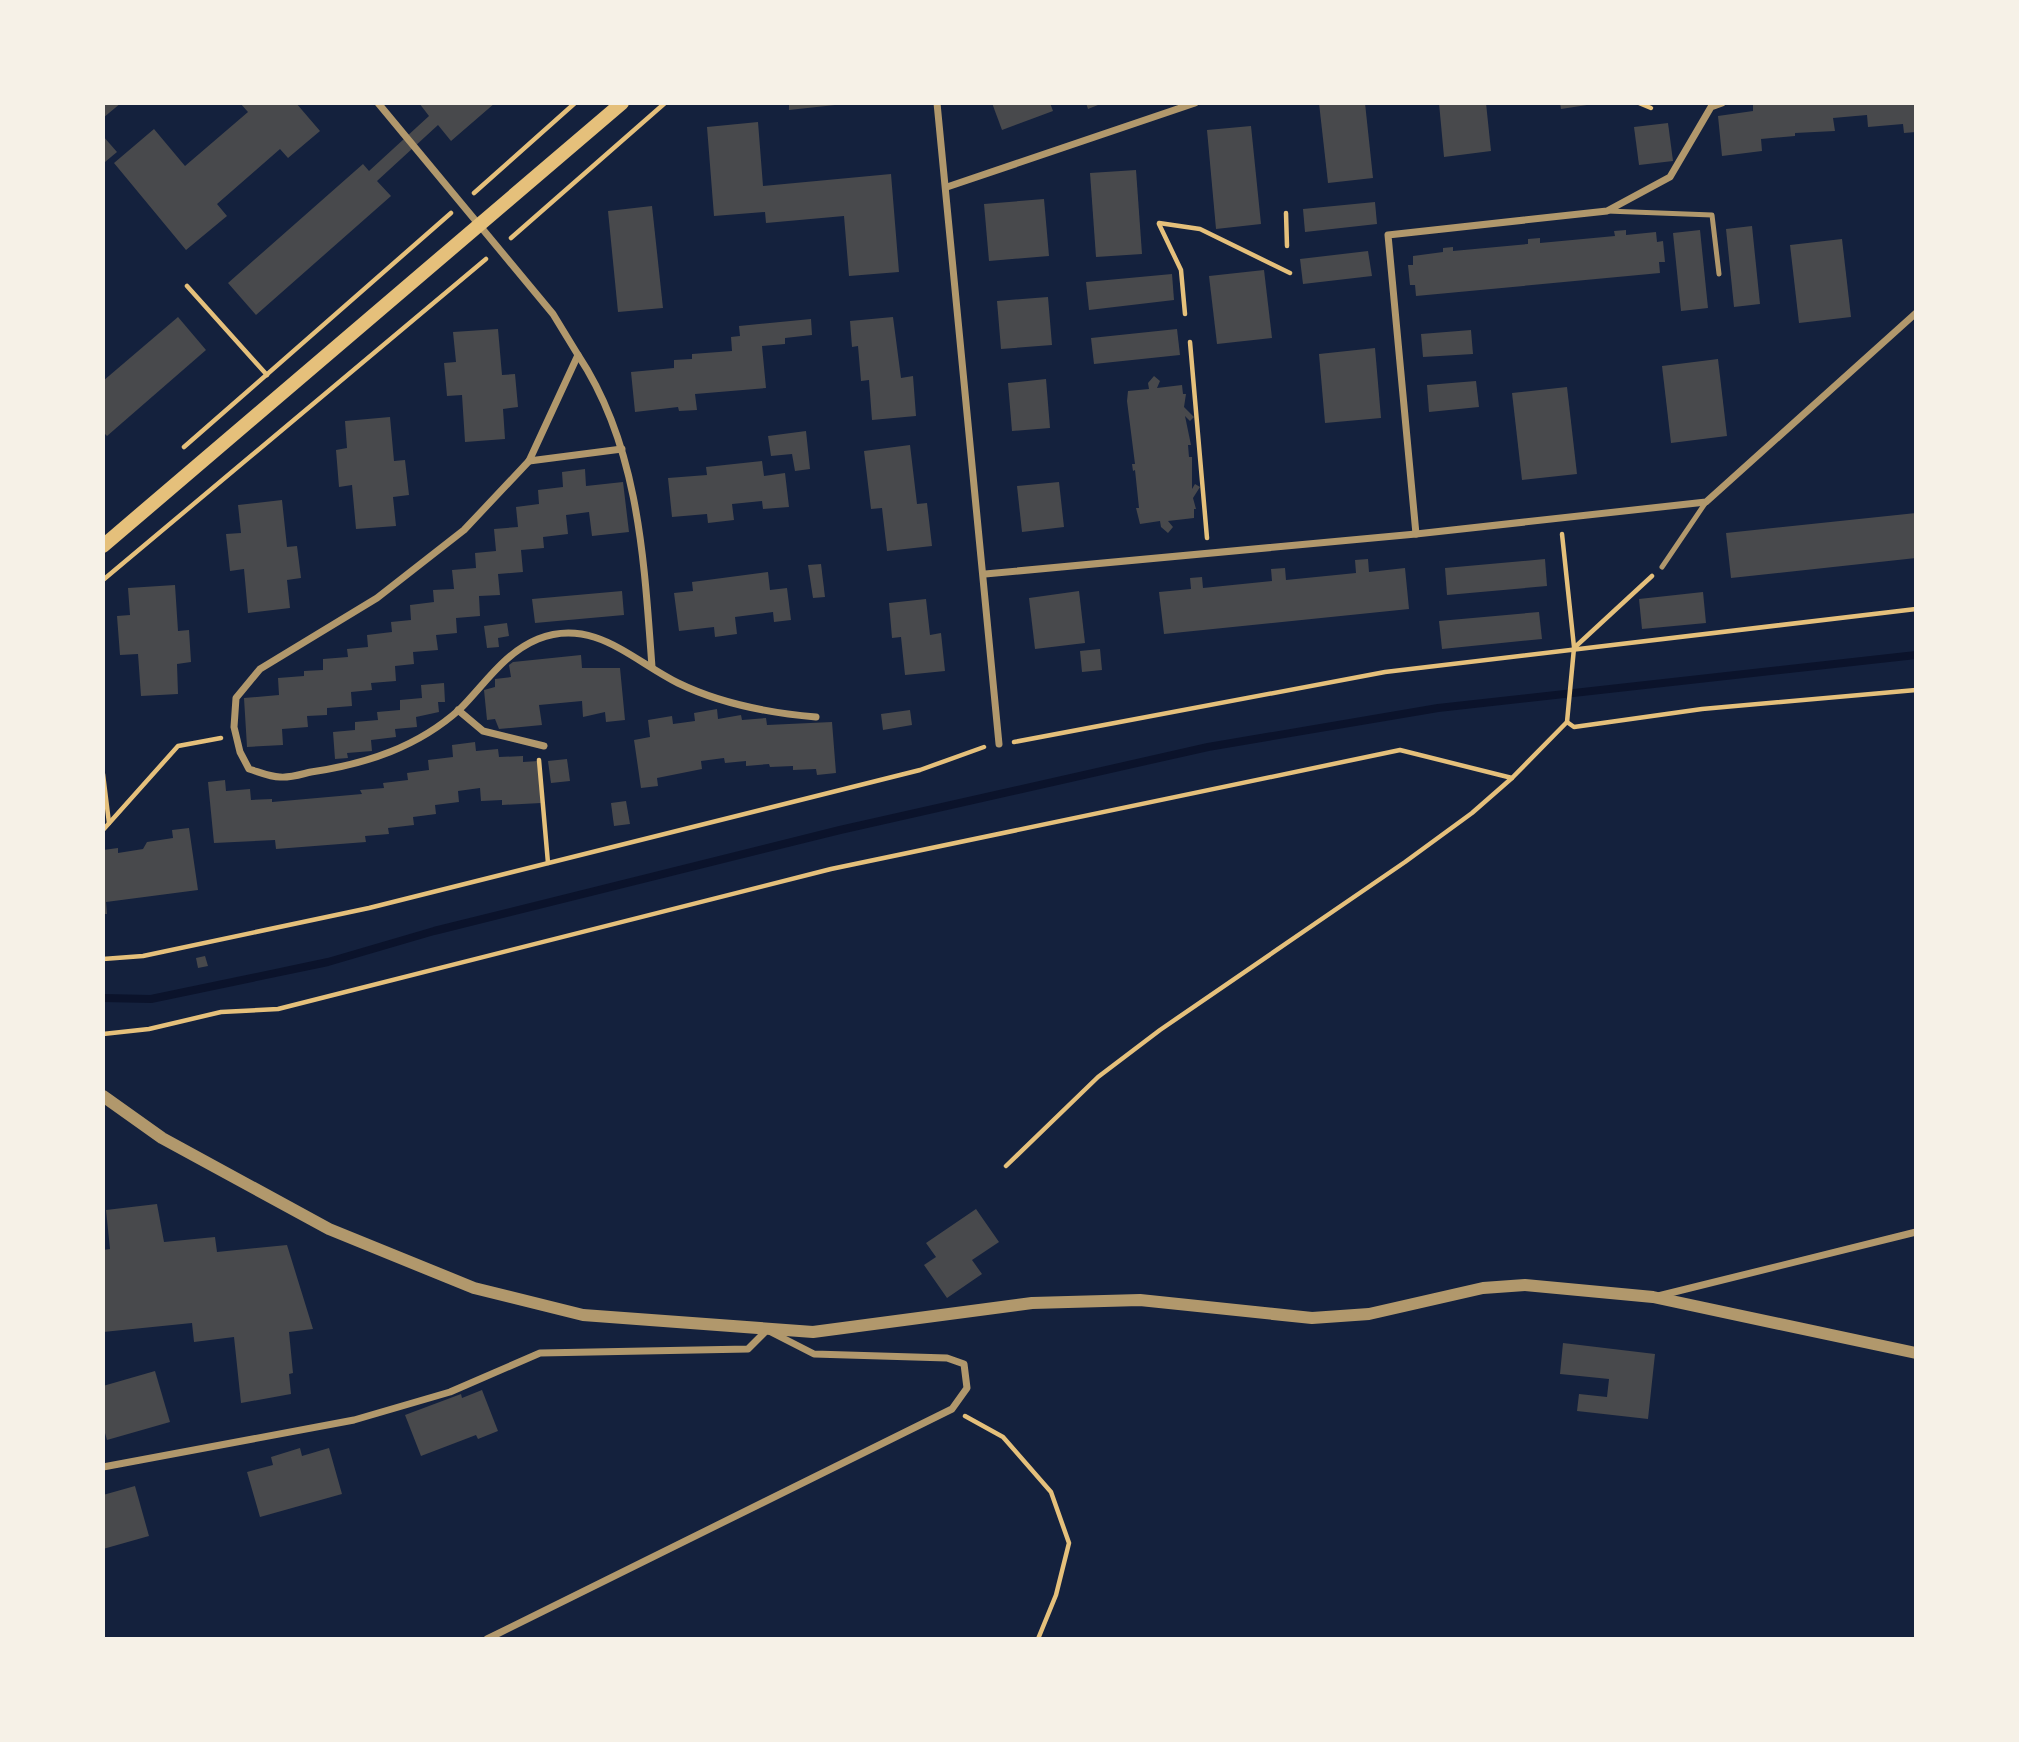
<svg xmlns="http://www.w3.org/2000/svg" width="2019" height="1742" viewBox="0 0 2019 1742" font-family="'Fira Sans',sans-serif">
<style>
.lines{fill:none;stroke-linecap:round;stroke-linejoin:round}
.stream{stroke:#0b132b;stroke-width:8}
.building{fill:#48494c}
.path{stroke:#e5c07b;stroke-width:4.5}
.service{stroke:#b1986c;stroke-width:5}
.minor{stroke:#b1986c;stroke-width:7}
.tertiary{stroke:#b1986c;stroke-width:12}
.secondary{stroke:#e5c07b;stroke-width:14}
</style>
<rect width="100%" height="100%" fill="#14213d"/>
<g class="lines">
<path class="stream" d="M103,998l48,1 177,-37 106,-31 406,-101 368,-83 230,-39 478,-53"/>
</g>
<g class="building">
<path d="M103,103h18l-18,15z"/>
<path d="M240,103h56l24,28 -32,27 -8,-9 -63,55 10,12 -41,34 -72,-87 40,-34 31,37 63,-54z"/>
<path d="M419,103h76l-44,38 -13,-16 -61,56 14,15 -135,119 -28,-32 135,-119 6,7 60,-55z"/>
<path d="M789,103h46v2l-46,5z"/>
<path d="M992,103h58l3,8 -51,19z"/>
<path d="M1086,103h17l-15,6z"/>
<path d="M1319,103h46l8,75 -45,5z"/>
<path d="M1439,103h47l5,48 -47,6z"/>
<path d="M1560,103h27v2l-26,4z"/>
<path d="M1753,103h163v29l-12,1 -1,-9 -35,3 -1,-12 -34,3 2,13 -40,2v3l-34,3 1,12 -40,5 -4,-40 35,-5z"/>
<path d="M758,122l5,64 128,-12 8,98 -50,4 -5,-60 -78,7 -1,-11 -51,4 -7,-89z"/>
<path d="M1668,123l5,38 -34,4 -5,-38z"/>
<path d="M1251,126l10,98 -45,5 -9,-99z"/>
<path d="M103,136l14,16 -12,10 -2,-2z"/>
<path d="M1136,170l6,84 -46,3 -6,-84z"/>
<path d="M1044,199l5,57 -60,5 -5,-57z"/>
<path d="M1375,202l2,22 -72,8 -2,-23z"/>
<path d="M652,206l11,102 -45,4 -10,-101z"/>
<path d="M1752,226l8,78 -26,3 -8,-78z"/>
<path d="M1626,230v5l30,-3 1,10 6,-1 2,21h-6l1,11 -244,23 -1,-11h-5l-2,-20h5v-9l30,-4v-4l10,-1v4l75,-7v-5l12,-1v5l75,-7 -1,-5z"/>
<path d="M1700,230l8,78 -27,3 -8,-78z"/>
<path d="M1842,239l9,78 -52,6 -9,-78z"/>
<path d="M1368,251l4,25 -69,8 -3,-25z"/>
<path d="M1264,270l8,68 -55,6 -8,-68z"/>
<path d="M1172,274l2,26 -85,10 -3,-28z"/>
<path d="M1048,297l4,48 -51,4 -4,-48z"/>
<path d="M178,317l28,33 -99,86 -4,-4v-51z"/>
<path d="M893,317l8,61 12,-2 3,40 -44,4 -3,-40 -8,1 -3,-35 -6,1 -2,-26z"/>
<path d="M811,319l1,16 -27,3v6l-23,2 4,42 -71,6 2,16 -18,1 -1,-4 -43,5 -4,-40 43,-4v-8l18,-1v-5l40,-3 -1,-14 9,-1 -1,-10z"/>
<path d="M498,329l4,46 13,-1 3,33 -15,2 2,30 -40,3 -3,-47 -15,1 -3,-33 12,-1 -3,-30z"/>
<path d="M1177,329l3,26 -86,9 -3,-26z"/>
<path d="M1471,330l2,24 -50,3 -2,-23z"/>
<path d="M1375,348l6,70 -56,5 -6,-69z"/>
<path d="M1718,359l9,77 -56,7 -9,-77z"/>
<path d="M1154,376l6,5 -3,7 25,-3 1,9h3l-2,13 10,10 -4,4 -5,-5 6,29h-3l1,12h3v32l3,-5 5,3 -7,11 3,11h-2v9l-26,3 5,6 -5,6 -7,-6 -1,-6 -20,3 -4,-16h3l-4,-38 -2,1 -1,-7h3l-8,-63 1,-10 21,-2 -1,-6z"/>
<path d="M1046,379l4,49 -38,3 -4,-48z"/>
<path d="M1476,381l3,26 -50,5 -2,-27z"/>
<path d="M1567,387l10,87 -55,6 -10,-87z"/>
<path d="M390,417l4,44 11,-1 4,35 -16,2 3,29 -40,3 -4,-44 -13,2 -3,-37 11,-2 -2,-27z"/>
<path d="M806,431l4,38 -15,2 -3,-17 -21,2 -3,-20z"/>
<path d="M910,445l7,59 10,-1 5,43 -45,5 -5,-43 -11,1 -7,-58z"/>
<path d="M762,461l2,15 21,-3 4,34 -26,2 -1,-8 -30,3 2,16 -26,3 -1,-9 -35,3 -4,-39 39,-3 -1,-8z"/>
<path d="M585,469l1,17 37,-4 6,50 -37,4 -3,-24 -23,3 2,19 -25,3 1,11 -23,2 2,22 -25,2 2,21 -21,1 1,20 -24,2 1,15 -21,2 2,15 -25,2 1,12 -19,2 1,15 -25,2 1,7 -21,2 1,14 -25,2v7l-20,1 1,11 -26,2 1,16 -36,2 -3,-49 35,-3 -1,-17 26,-2v-5l19,-1v-11l25,-2 -1,-8 21,-2 -1,-12 25,-3 -1,-10 20,-2 -1,-15 24,-3 -1,-12 21,-1 -2,-19 24,-2 -1,-15 21,-2 -2,-22 24,-2 -2,-20 23,-3 -1,-14 25,-3 -1,-15z"/>
<path d="M1059,482l5,45 -42,5 -5,-46z"/>
<path d="M282,500l5,47 10,-1 4,32 -14,2 3,28 -42,5 -4,-44 -14,2 -4,-37 15,-1 -3,-28z"/>
<path d="M1916,513v45l-185,20 -5,-45z"/>
<path d="M1368,559l1,13 36,-4 4,41 -245,25 -5,-42 32,-3 -1,-11 12,-1 1,11 69,-7 -1,-12 14,-1 1,12 70,-7 -1,-13z"/>
<path d="M1545,559l2,27 -100,9 -2,-27z"/>
<path d="M821,564l4,33 -12,1 -5,-33z"/>
<path d="M768,572l2,18 17,-2 4,32 -17,2 -1,-10 -38,5 2,17 -22,3 -1,-10 -35,4 -5,-38 19,-2 -1,-9z"/>
<path d="M175,585l3,46 11,-1 2,32 -14,2 1,30 -37,2 -3,-42 -18,1 -3,-39 13,-1 -2,-27z"/>
<path d="M622,591l2,24 -89,8 -3,-24z"/>
<path d="M1079,591l6,52 -50,6 -6,-51z"/>
<path d="M1703,592l3,31 -64,6 -3,-30z"/>
<path d="M926,599l4,36 11,-2 4,38 -40,4 -4,-38 -9,1 -3,-35z"/>
<path d="M1539,612l3,27 -100,10 -3,-28z"/>
<path d="M507,623l2,13 -11,2 1,9 -12,1 -3,-22z"/>
<path d="M1100,649l2,21 -20,2 -2,-21z"/>
<path d="M581,655l1,13h38l5,52 -19,2 -1,-10 -22,5 -1,-16 -43,4 3,20 -43,4 -4,-10 -8,1 -3,-30 11,-3v-8l16,-2 -2,-12 4,-3z"/>
<path d="M444,683l1,19h-7l1,10 -23,5 1,10 -22,2 1,8 -25,3 1,11 -25,2 1,5 -13,1 -2,-27 22,-2v-8l23,-2 -1,-8 23,-2v-10l22,-2 -1,-13z"/>
<path d="M717,709l1,10 23,-4 1,5 24,-2 1,7 65,-3 4,51 -19,2 -1,-6 -23,1v-4l-23,1 -1,-3 -23,2v-5l-21,2 -1,-5 -23,3 1,8 -45,9 1,8 -17,2 -7,-48 16,-3 -2,-17 24,-4 1,8 22,-3 -1,-8z"/>
<path d="M910,710l2,15 -29,5 -2,-16z"/>
<path d="M475,742l1,9 22,-2 1,8 24,-1v6l15,-1 3,42 -39,2v-5l-21,1 -1,-13 -22,3 1,11 -24,3 1,9 -23,3 1,8 -26,3 1,6 -24,2 1,6 -90,7 -1,-9 -61,3 -6,-61 17,-2 1,11 24,-2 1,11 21,-1v3l90,-8 -2,-4 24,-2 -1,-5 25,-3 -1,-7 22,-3 -1,-10 25,-3 -1,-12z"/>
<path d="M567,759l3,22 -19,2 -3,-22z"/>
<path d="M626,801l4,23 -16,2 -3,-23z"/>
<path d="M189,828l9,62 -92,12 1,12h-4v-64l15,-2v5l25,-4 4,-7 26,-4 -1,-8z"/>
<path d="M205,956l3,10 -10,2 -2,-10z"/>
<path d="M157,1204l7,38 51,-5 2,15 70,-7 26,84 -24,3 4,41 -4,1 2,20 -50,9 -7,-66 -40,5 -2,-19 -89,9v-82l7,-1 -4,-39z"/>
<path d="M976,1209l23,33 -27,18 10,14 -35,24 -23,-33 12,-8 -10,-14z"/>
<path d="M1563,1343l92,11 -7,65 -71,-8 2,-17 28,3 2,-18 -49,-5z"/>
<path d="M155,1371l15,51 -63,18 -4,-14v-40z"/>
<path d="M482,1390l16,41 -20,8 -2,-4 -55,21 -16,-41 56,-21 1,4z"/>
<path d="M300,1448l2,8 27,-8 13,46 -82,23 -13,-45 26,-7 -2,-8z"/>
<path d="M135,1486l14,50 -46,13v-54z"/>
</g>
<g class="lines">
<g class="path">
<path d="M1639,103l12,5"/>
<path d="M474,193l101,-90"/>
<path d="M1286,213l1,33"/>
<path d="M1159,223l41,6 90,44"/>
<path d="M1159,224l22,46 4,44"/>
<path d="M511,238l154,-135"/>
<path d="M187,286l80,89"/>
<path d="M1190,342l17,196"/>
<path d="M184,447l267,-234"/>
<path d="M1562,534l12,113"/>
<path d="M103,580l383,-321"/>
<path d="M1567,722l7,5 128,-18 214,-19"/>
<path d="M1014,742l371,-70 531,-63"/>
<path d="M539,760l9,103"/>
<path d="M103,774l6,49"/>
<path d="M103,830l75,-84 43,-8"/>
<path d="M103,959l40,-3 226,-48 551,-138 64,-23"/>
<path d="M103,1034l46,-5 72,-17 57,-3 553,-140 569,-119 112,28"/>
<path d="M1006,1166l92,-89 62,-47 245,-168 67,-49 40,-35 55,-56 7,-74 78,-72"/>
<path d="M965,1416l38,21 48,55 18,51 -13,52 -18,44"/>
</g>
<g class="service">
<path d="M1607,211l105,4 7,59"/>
<path d="M1662,567l44,-65"/>
</g>
<g class="minor">
<path d="M378,103l175,211 25,41 -49,106 -65,69 -87,68 -117,71 -24,29 -2,29 6,25 9,17c10,3 21,8 31,8 10,1 22,-3 31,-5 55,-8 107,-25 149,-63 25,-25 44,-56 78,-70 55,-22 94,21 140,44 43,21 91,30 138,34"/>
<path d="M937,103l62,641"/>
<path d="M947,187l248,-84"/>
<path d="M578,355c61,92 66,205 74,312"/>
<path d="M529,461l93,-12"/>
<path d="M1416,534l-28,-299 219,-24 63,-34 41,-70 11,-4"/>
<path d="M985,574l431,-40 290,-32 210,-189"/>
<path d="M458,710l25,21 61,15"/>
<path d="M1658,1296l258,-64"/>
<path d="M103,1467l251,-47 96,-28 90,-39 208,-4 19,-19 47,24 133,4 17,6 3,24 -15,21 -465,230"/>
</g>
<path class="tertiary" d="M103,1096l59,42 167,91 145,59 109,27 230,17 219,-29 108,-3 172,18 57,-4 114,-26 42,-3 128,12 263,56"/>
<path class="secondary" d="M103,546l519,-443"/>
</g>
<rect width="2019" height="1742" fill="none" stroke="#f6f1e7" stroke-width="210"/>
</svg>
